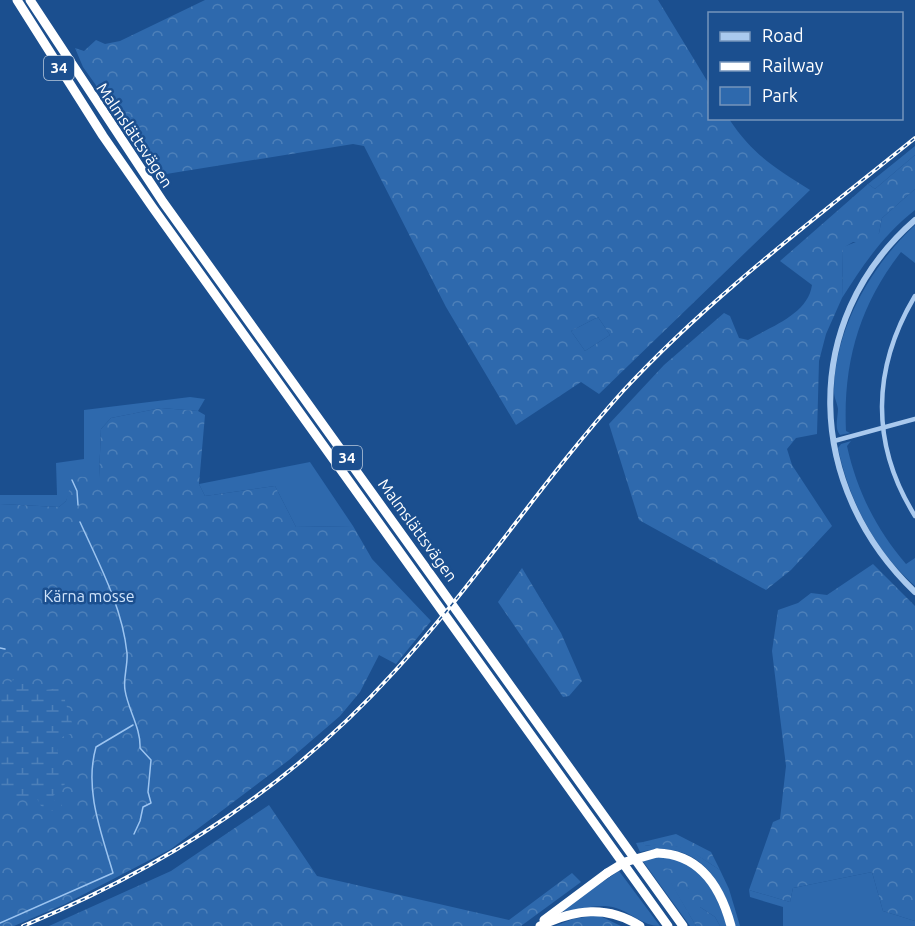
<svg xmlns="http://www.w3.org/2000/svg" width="915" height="926" viewBox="0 0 915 926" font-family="Ubuntu,sans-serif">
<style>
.green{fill:#2e69ad}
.forest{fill:url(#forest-crowns);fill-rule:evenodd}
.wetland{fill:url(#wetland-marsh)}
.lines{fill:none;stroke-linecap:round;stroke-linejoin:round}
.stream{stroke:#9cc4f0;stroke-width:1.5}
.minor{stroke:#a9c9ee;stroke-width:4.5}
.tertiary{stroke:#a9c9ee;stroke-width:6}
.motorway{stroke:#fff;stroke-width:9}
.rail-casing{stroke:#fff;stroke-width:4}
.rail{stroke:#1b4f8f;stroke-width:1.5;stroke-dasharray:4.5;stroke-linecap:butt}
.motorway-bridge{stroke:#fff;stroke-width:9}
.labels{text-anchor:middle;stroke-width:5;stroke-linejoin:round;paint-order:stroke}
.shield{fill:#1b4f8f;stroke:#bbcadd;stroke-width:1.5}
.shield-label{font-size:15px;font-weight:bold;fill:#fff}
.street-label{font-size:16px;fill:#fff;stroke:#1b4f8f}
.park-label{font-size:16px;fill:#cfe3fa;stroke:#1b4f8f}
</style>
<defs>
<pattern id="forest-crowns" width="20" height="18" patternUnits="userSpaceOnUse" patternTransform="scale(1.5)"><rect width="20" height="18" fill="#2e69ad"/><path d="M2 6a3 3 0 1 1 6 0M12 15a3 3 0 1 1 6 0" fill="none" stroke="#4d80b9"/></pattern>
<pattern id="wetland-marsh" width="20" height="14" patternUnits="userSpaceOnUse" patternTransform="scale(1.5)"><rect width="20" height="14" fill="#2e69ad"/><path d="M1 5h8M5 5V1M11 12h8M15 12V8" fill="none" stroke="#4d80b9"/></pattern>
</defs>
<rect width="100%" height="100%" fill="#1b4f8f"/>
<g class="green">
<path d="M915,146v9l-40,34 -7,-5z"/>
<path d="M915,189v21c-31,24 -52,55 -73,88l1,-51 36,-14 3,-15z"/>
<path d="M915,225v38l-14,-11c-42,54 -58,111 -55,179l4,2 -10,2c-6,-7 -2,-18 -2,-26 -1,-7 -4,-11 -4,-18 1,-63 37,-125 81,-166z"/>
<path d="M598,317l12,18 -25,16 -14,-20z"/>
<path d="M190,397l15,2 -7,12 -37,-3 -50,10 -10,11 -2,49 -30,16 -3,7 -7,6 -59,-3v-9h57l-1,-32 28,-4v-49z"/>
<path d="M851,441l-4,5c10,45 29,83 59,118l9,-6v28c-40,-35 -66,-86 -77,-138l3,-4z"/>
<path d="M310,462l43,64 -57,1 -21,-41 -70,10 -6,-12z"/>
<path d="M643,842l2,4 18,-3 25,6 32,21 9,19 11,37h-5c-12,-48 -39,-88 -95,-74l-4,-9z"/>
<path d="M654,857c46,-1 60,31 73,69h-7l-5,-9 -15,-10 -12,-19 -25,-20 33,58h-6l-48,-66z"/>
<path d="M619,871l41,55c-17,0 -28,-13 -44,-18 -20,-6 -38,4 -57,3z"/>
<path d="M872,872l11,39 32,10v5h-132v-19l-33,-10 -1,-7 41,12 3,-14z"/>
</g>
<g class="forest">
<path d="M205,0h453l51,84 1,34 19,1c24,36 45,48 81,71l-211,204 -18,-12 -65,43 -70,-118 -82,-161 -11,-2 -193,31 -77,-108 -8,-19 9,3 12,-11 9,4 15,-3zM598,317l12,18 -25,16 -14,-20z"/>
<path d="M915,155v34l-33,29 -3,15 -10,10 -16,-1 -10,6 -1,50 -16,36 -7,27 -2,73 -21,4 -9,11 5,16 40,61 -41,44 -25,20 -127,-70 -30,-96 55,-59 60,-52 6,3 9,22 9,2c24,-14 60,-26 64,-55l-32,-24 88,-77 7,5z"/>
<path d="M161,408l37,3 7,4 -6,69 6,12 70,-10 21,41 57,-1 19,33 59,62 -35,43 -17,-9 -19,37 -20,24 -51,44 -118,89 -106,55 -51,22h-14v-422l59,3 7,-6 7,-25 26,2 2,-49 10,-11z"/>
<path d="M873,564l42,42v315l-32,-10 -11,-39 -79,16 -3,14 -41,-12 24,-68 7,-3 6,-53 -14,-115 6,-41 20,-7 13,-10 16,2z"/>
<path d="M522,568l39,65 21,48 -13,15 -6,1 -65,-95z"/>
<path d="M269,805l48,71 192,44 63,-47 9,9 -60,44h-472l122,-55z"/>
<path d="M676,834l35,18 9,18c-28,-18 -41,-29 -76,-24l-1,-4z"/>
<path d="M662,868l27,3 -1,17 17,10 -5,9 15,10 5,9h-24z"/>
<path d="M598,915l23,11h-66l18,-7z"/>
</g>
<path class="wetland" d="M13,679l32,11 14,-2 7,4 -1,9 10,31 -18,7 2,34 6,11 -13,13 3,4h7v5l-11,5 -10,-5 -6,-11 -26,4 -9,-4v-107l9,-2z"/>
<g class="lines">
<g class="stream">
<path d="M72,480l5,11 1,14"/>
<path d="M80,522c19,42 42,84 47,131 1,12 -4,25 -2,37 3,20 16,38 15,58l11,12 -3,32 3,11 -8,4 -3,14 -6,13"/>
<path d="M0,648l5,1"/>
<path d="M0,923l113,-50c-12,-41 -29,-84 -17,-126l37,-22"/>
</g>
<g class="minor">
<path d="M915,296c-43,72 -45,148 0,220"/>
<path d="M834,441l81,-22"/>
</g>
<path class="tertiary" d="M915,220c-117,102 -109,268 0,372"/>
<g class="motorway">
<path d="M17,0l86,136 50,72 515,718"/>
<path d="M30,0l133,202 520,724"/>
<path d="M657,853c44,1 64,35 74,73"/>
<path d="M544,920l63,-47"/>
<path d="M540,926c35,-17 67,-21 100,0"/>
</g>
<g class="rail-casing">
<path id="rail" d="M23,926c141,-58 268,-140 371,-254 82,-89 148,-191 229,-281 88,-95 192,-172 292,-253"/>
</g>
<use href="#rail" class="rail"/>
<path class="motorway-bridge" d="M607,873l18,-11 32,-9"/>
</g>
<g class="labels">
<g class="shield">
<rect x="44" y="56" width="30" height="24" rx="4.5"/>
<rect x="332" y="446" width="30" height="24" rx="4.5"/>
</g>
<g class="shield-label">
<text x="59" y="73">34</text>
<text x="347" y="463">34</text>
</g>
<g class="street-label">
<text transform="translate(135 135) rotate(56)" y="6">Malmslättsvägen</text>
<text transform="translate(418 530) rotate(54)" y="6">Malmslättsvägen</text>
</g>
<g class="park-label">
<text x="89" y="602">Kärna mosse</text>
</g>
</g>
<rect x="708" y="12" width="195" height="108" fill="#1b4f8f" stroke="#7695bc" stroke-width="1.5"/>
<rect x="720" y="32" width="30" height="9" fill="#a9c9ee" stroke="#7695bc" stroke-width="1.5"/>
<text x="762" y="42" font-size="18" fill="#ffffff">Road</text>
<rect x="720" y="62" width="30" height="9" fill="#ffffff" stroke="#7695bc" stroke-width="1.5"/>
<text x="762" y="72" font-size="18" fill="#ffffff">Railway</text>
<rect x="720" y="87" width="30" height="18" fill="#2e69ad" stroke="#7695bc" stroke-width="1.5"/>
<text x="762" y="102" font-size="18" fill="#ffffff">Park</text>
</svg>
